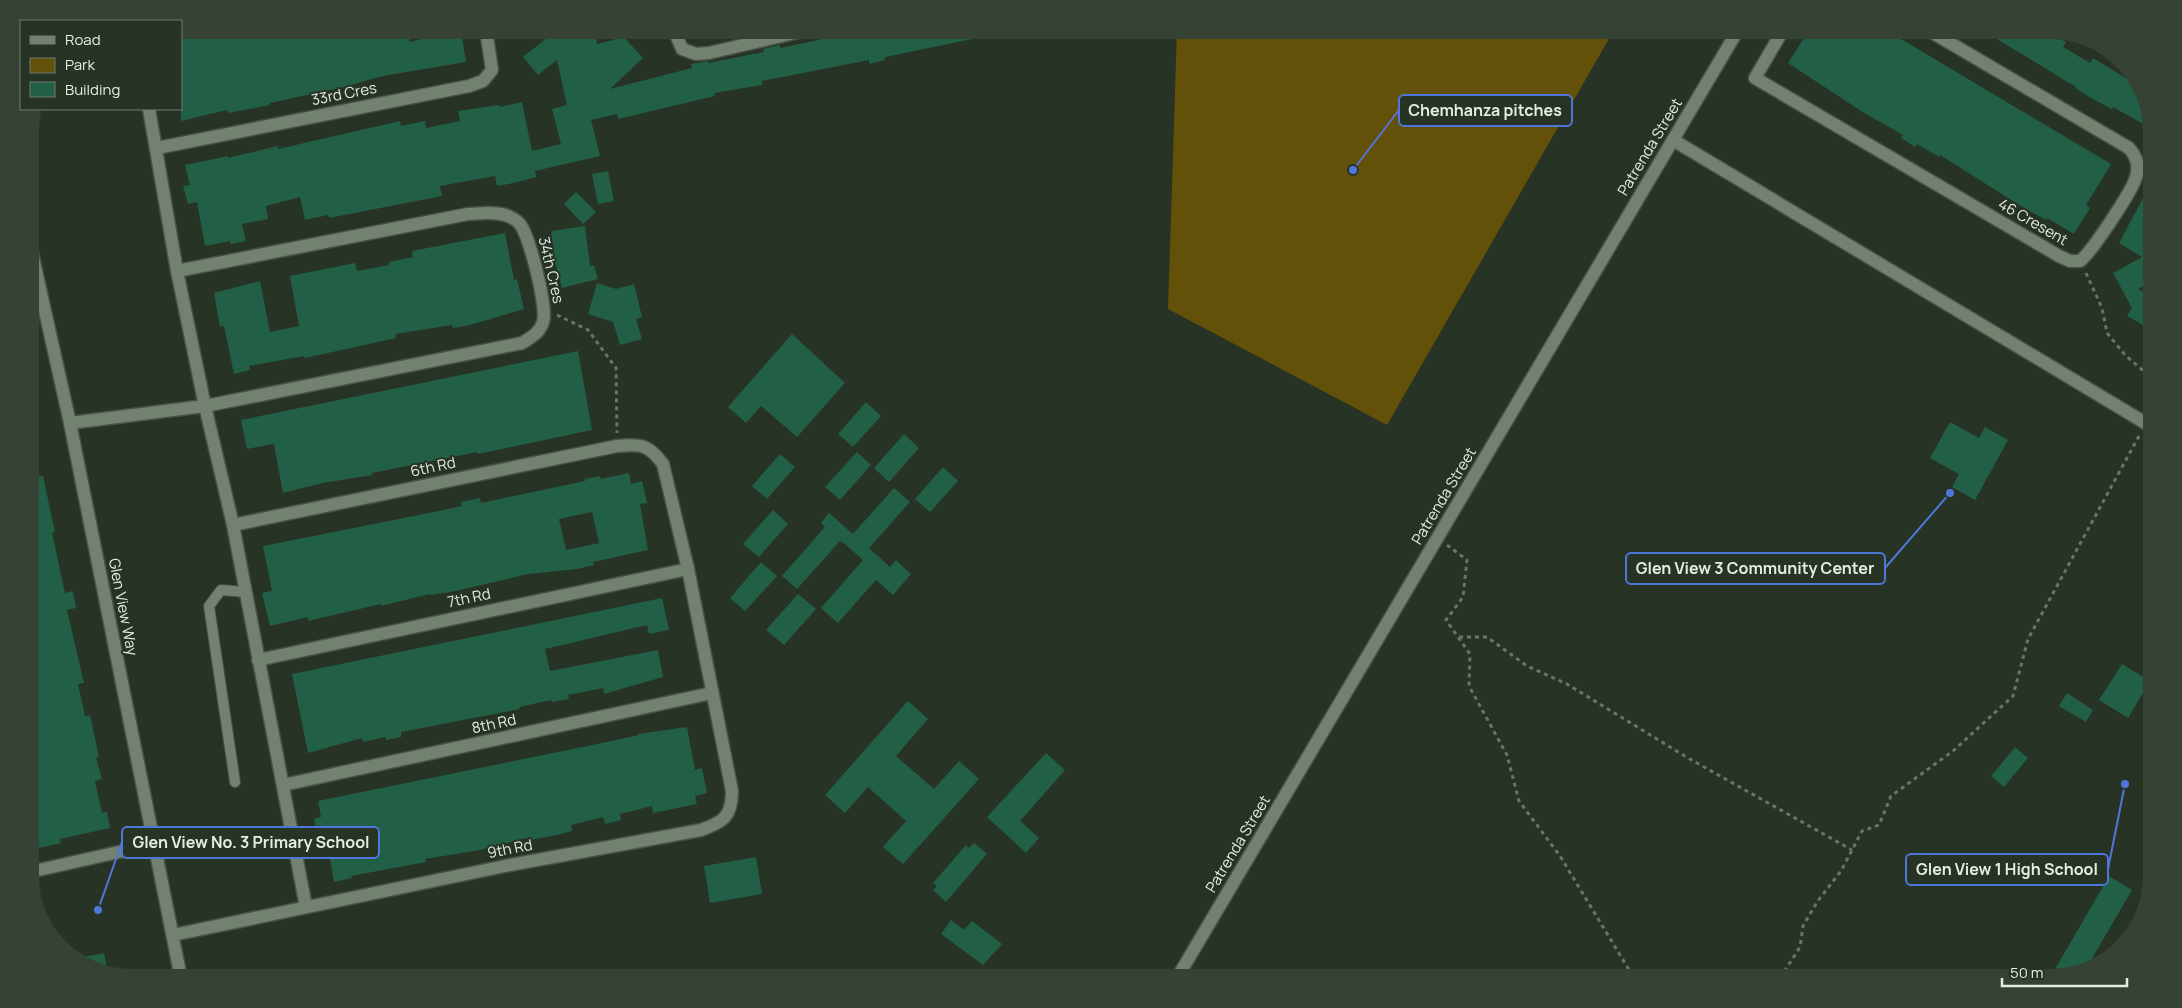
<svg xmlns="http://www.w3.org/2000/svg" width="2182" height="1008" viewBox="0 0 2182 1008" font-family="Manrope,sans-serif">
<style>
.green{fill:#635109}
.building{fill:#225f47;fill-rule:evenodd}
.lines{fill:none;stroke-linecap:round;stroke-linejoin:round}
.service-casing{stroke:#475145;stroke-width:12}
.minor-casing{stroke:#475145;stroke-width:15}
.tertiary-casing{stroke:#475145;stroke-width:15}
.path{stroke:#6a7468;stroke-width:3;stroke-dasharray:4 4;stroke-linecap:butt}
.service{stroke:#738171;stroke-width:10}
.minor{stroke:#738171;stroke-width:12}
.tertiary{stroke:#738171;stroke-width:12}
.labels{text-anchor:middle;stroke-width:4;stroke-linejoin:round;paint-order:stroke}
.street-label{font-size:15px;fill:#e5ece3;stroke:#273325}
.leader{fill:none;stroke:#4f76db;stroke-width:2}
.callout-dot{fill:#4f76db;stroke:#273325;stroke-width:2}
.callout{fill:#273325;stroke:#4f76db;stroke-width:2}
.callout-label{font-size:16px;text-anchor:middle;font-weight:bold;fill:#e5ece3}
</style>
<rect width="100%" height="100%" fill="#273325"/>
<path class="green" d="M1177,30h437l-227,395 -219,-116z"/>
<g class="building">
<path d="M199,30h209l2,12 51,-12 5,32 -83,14 -39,11 -74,16v2l-42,8 -1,-3 -46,11v-87z"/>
<path d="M557,30h38l2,14 17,-4 7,-6 22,24 -33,31 82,-21 -1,-4 17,-3v2l56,-11 -1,-3 17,-4v3l77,-16 18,-2h107v7l-97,20v3l-16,4v-4l-107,21v4l-48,8 1,3 -97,23 -1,-5 -26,6 9,36 -65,15 1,6 -22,6 -17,3 -2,-10 -55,10 2,10 -113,22 -1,-3 -23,5 -5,-23 -34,9 2,13 -26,5 4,17 -15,3 -1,-3 -25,5 -8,-44 -9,2 -5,-18 7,-1 -5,-20 43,-9v2l50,-12v3l122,-28 1,5 24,-5 1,7 34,-7 -2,-10 41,-6 1,2 22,-5 10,49 29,-7 -9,-35 15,-4 -10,-45 -19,15 -15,-18z"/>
<path d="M1809,30h77l225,134 -25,41 4,3 -16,26 -27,-16 -1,2 -22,-12 -84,-53 -1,2 -22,-13 -2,3 -14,-9 2,-3 -42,-24 -73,-48z"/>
<path d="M1982,30h62l22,12 -3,5 27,16 3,-5 46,28 13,43 -39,-22 -1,2 -23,-12 -14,-9 1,-1z"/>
<path d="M608,171l6,30 -16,3 -6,-30z"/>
<path d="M576,192l20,20 -13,12 -19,-20z"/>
<path d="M2143,198l9,6v77l-14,8 14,8v33l-25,-14 5,-8 -19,-35 29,-16 -23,-14z"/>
<path d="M585,226l5,40 4,-1 4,14 -36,9 -7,-26 -4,-31z"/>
<path d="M505,233l9,47 3,-1 7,30 -54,16 -17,3 -1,-3 -57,9 1,4 -91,20 -1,-2 -55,10 1,4 -16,4 -10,-48 -4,1 -6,-34 46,-12 10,51 29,-6 -9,-50 65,-13 2,8 32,-6v-3l24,-5 -1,-6z"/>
<path d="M597,283l19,6 18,-5 8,33 -6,2 6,20 -22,6 -7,-23 -25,-8z"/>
<path d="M792,334l53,49 -48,54 -36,-31 -15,17 -18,-16z"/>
<path d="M578,351l14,79 -114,24 -1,-2 -105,21 1,2 -51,8 -39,10 -9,-48 -1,-1 -26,5 -6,-29z"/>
<path d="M866,402l15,14 -28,31 -15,-13z"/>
<path d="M1950,422l29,16 6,-11 23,13 -33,60 -23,-13 7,-13 -29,-16z"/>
<path d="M904,434l15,14 -30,34 -15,-14z"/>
<path d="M857,452l14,13 -31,35 -15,-13z"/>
<path d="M780,454l15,13 -28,32 -15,-13z"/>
<path d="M943,467l15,14 -28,31 -15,-13z"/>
<path d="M629,473l2,11 11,-3 5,22 -7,1 8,46 -55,12 1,3 -17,4 -49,5 -72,17 -25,4 -1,-1 -49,12v-2l-73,17v-4l-38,9 -8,-33 10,-2 -9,-45 171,-34 28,-6 -1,-4 19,-4 1,5 104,-22v-2l15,-3 1,3zM592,512l7,31 -33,7 -7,-31z"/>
<path d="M43,476l12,56 -3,1 13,60 8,-2 3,17 -9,2 17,73 -6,1 7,32 5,-1 9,42 -3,1 6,21 -7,2 7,32 5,-1 3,16 -50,11 1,4 -31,7v-232l6,-1 -6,-31v-108z"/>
<path d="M894,488l16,14 -41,46 21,19 6,-7 15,14 -18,21 -17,-15 -38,43 -17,-15 42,-48 -18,-16 -5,-3 -43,48 -15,-13 43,-49 -4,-4 8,-10 24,21z"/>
<path d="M773,510l15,14 -29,33 -16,-13z"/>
<path d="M761,562l16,14 -32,35 -15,-13z"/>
<path d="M798,594l18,15 -32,36 -18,-15z"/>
<path d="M662,598l7,32 -20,4 -2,-9 -102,24 5,22 108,-21 5,27 -59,17 -1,-6 -35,7 1,4 -17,3 -1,-2 -32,7 1,2 -119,23v5l-15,3 -1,-3 -22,5 -1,-4 -54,15 -16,-79z"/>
<path d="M2122,664l28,17 -22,37 -29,-18z"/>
<path d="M2067,693l26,17 -7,12 -27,-16z"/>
<path d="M908,701l20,18 -32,37 38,33 25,-28 20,18 -76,85 -20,-17 23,-26 -38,-34 -23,26 -20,-18z"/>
<path d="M687,727l8,43 7,-2 5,25 -12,3 2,8 -44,9 -1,-7 -32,8 1,6 -16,4 -2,-7 -32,8 1,6 -15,4 -27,5v-3l-50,13 -55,9 1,3 -75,14 1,2 -18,4 -9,-51 -8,2 -3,-14 7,-2 -3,-16 284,-58 37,-8 -1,-1z"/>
<path d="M2015,747l13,11 -24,29 -13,-11z"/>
<path d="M1046,753l19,17 -45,51 19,17 -13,15 -39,-36z"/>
<path d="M974,843l13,11 -41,48 -13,-12 4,-4 -4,-3 33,-38 3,3z"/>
<path d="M756,857l6,37 -52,9 -6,-37z"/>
<path d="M2109,876l23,14 -45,77 -37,11z"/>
<path d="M951,920l13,10 8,-9 30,23 -19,21 -42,-31z"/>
<path d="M104,953l4,20 -15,-3 -15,-12z"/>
</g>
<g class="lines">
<g class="service-casing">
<g id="service">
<path d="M2138,166l14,-1"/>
<path d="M235,782l-26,-176 12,-16 25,2"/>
</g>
</g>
<g class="minor-casing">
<g id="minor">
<path d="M674,30l8,19 14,5 13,-1 98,-23"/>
<path d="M1783,30l-28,48 304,178 11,5h10c12,-9 49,-66 55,-81 5,-12 2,-23 -6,-32l-201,-118"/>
<path d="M149,109l28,162 28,135 28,119 73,382"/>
<path d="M1673,140l479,287"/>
<path d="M157,148l312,-62 14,-5 9,-11 -6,-40"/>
<path d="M30,292l10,-2"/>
<path d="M70,423l135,-17 317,-63c8,-5 18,-10 21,-21 5,-13 -14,-89 -24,-99 -13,-13 -34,-10 -51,-9l-291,57"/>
<path d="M258,660l430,-91"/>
<path d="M283,785l429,-92"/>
<path d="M30,872l124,-28"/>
<path d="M173,935l332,-69 196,-36c22,-8 31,-13 31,-39l-44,-222 -25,-105c-15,-20 -22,-20 -46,-18l-384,79"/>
</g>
</g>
<g class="tertiary-casing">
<g id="tertiary">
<path d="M30,244l40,179 111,555"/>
<path d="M1177,978l561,-948"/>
</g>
</g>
<g class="path">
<path d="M2086,273l16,35 5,25 19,23 26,22"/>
<path d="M557,315l31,15 28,38 1,65"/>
<path d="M1447,545l20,15 -4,37 -17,23 24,34 -1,32 38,69 12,46 41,55 74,122"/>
<path d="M1459,637h28l40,29 40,18 121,74 164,92"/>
<path d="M1780,978l20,-31 3,-21 14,-24 24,-31 21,-40 17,-6 12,-29 62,-45 60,-55 15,-57 111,-203"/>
</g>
<use href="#service" class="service"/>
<use href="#minor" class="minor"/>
<use href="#tertiary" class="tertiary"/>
</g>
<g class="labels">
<g class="street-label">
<text transform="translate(344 94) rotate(-11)" y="5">33rd Cres</text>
<text transform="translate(1650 147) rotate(-59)" y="5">Patrenda Street</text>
<text transform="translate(2033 222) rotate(30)" y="5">46 Cresent</text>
<text transform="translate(551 270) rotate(77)" y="5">34th Cres</text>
<text transform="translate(433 467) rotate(-12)" y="5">6th Rd</text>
<text transform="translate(1444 496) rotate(-59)" y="5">Patrenda Street</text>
<text transform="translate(469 598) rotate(-12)" y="5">7th Rd</text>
<text transform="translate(123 607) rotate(79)" y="5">Glen View Way</text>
<text transform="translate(494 724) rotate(-12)" y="5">8th Rd</text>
<text transform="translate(1238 844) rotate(-59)" y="5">Patrenda Street</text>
<text transform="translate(510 849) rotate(-11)" y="5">9th Rd</text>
</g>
</g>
<path d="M0 0H2182V1008H0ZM132 39H2050A93 93 0 0 1 2143 132V876A93 93 0 0 1 2050 969H132A93 93 0 0 1 39 876V132A93 93 0 0 1 132 39Z" fill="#364234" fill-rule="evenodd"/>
<path class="leader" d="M1353 170L1399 110M1950 493L1885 568M98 910L122 842M2125 784L2108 869"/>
<g class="callout-dot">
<circle cx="1353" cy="170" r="5"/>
<circle cx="1950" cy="493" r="5"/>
<circle cx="98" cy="910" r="5"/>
<circle cx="2125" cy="784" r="5"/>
</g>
<g class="callout">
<rect x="1399" y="95" width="173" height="31" rx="5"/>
<rect x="1626" y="553" width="259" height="31" rx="5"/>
<rect x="122" y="827" width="257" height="31" rx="5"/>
<rect x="1906" y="854" width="202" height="31" rx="5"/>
</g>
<g class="callout-label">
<text x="1485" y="116">Chemhanza pitches</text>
<text x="1755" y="574">Glen View 3 Community Center</text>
<text x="251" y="848">Glen View No. 3 Primary School</text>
<text x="2007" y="875">Glen View 1 High School</text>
</g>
<rect x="20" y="20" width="162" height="90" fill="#273325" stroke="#737d71"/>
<rect x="30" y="36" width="25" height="8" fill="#738171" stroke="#737d71"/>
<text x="65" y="45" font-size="15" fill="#e5ece3">Road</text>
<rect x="30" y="58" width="25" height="15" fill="#635109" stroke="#737d71"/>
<text x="65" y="70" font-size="15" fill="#e5ece3">Park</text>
<rect x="30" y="82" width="25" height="15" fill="#225f47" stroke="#737d71"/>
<text x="65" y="95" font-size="15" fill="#e5ece3">Building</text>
<path d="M2002 978v8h125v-8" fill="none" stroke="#e5ece3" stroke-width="2.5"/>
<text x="2010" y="978" font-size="15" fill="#e5ece3" stroke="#273325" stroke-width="4" paint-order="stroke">50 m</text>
</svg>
